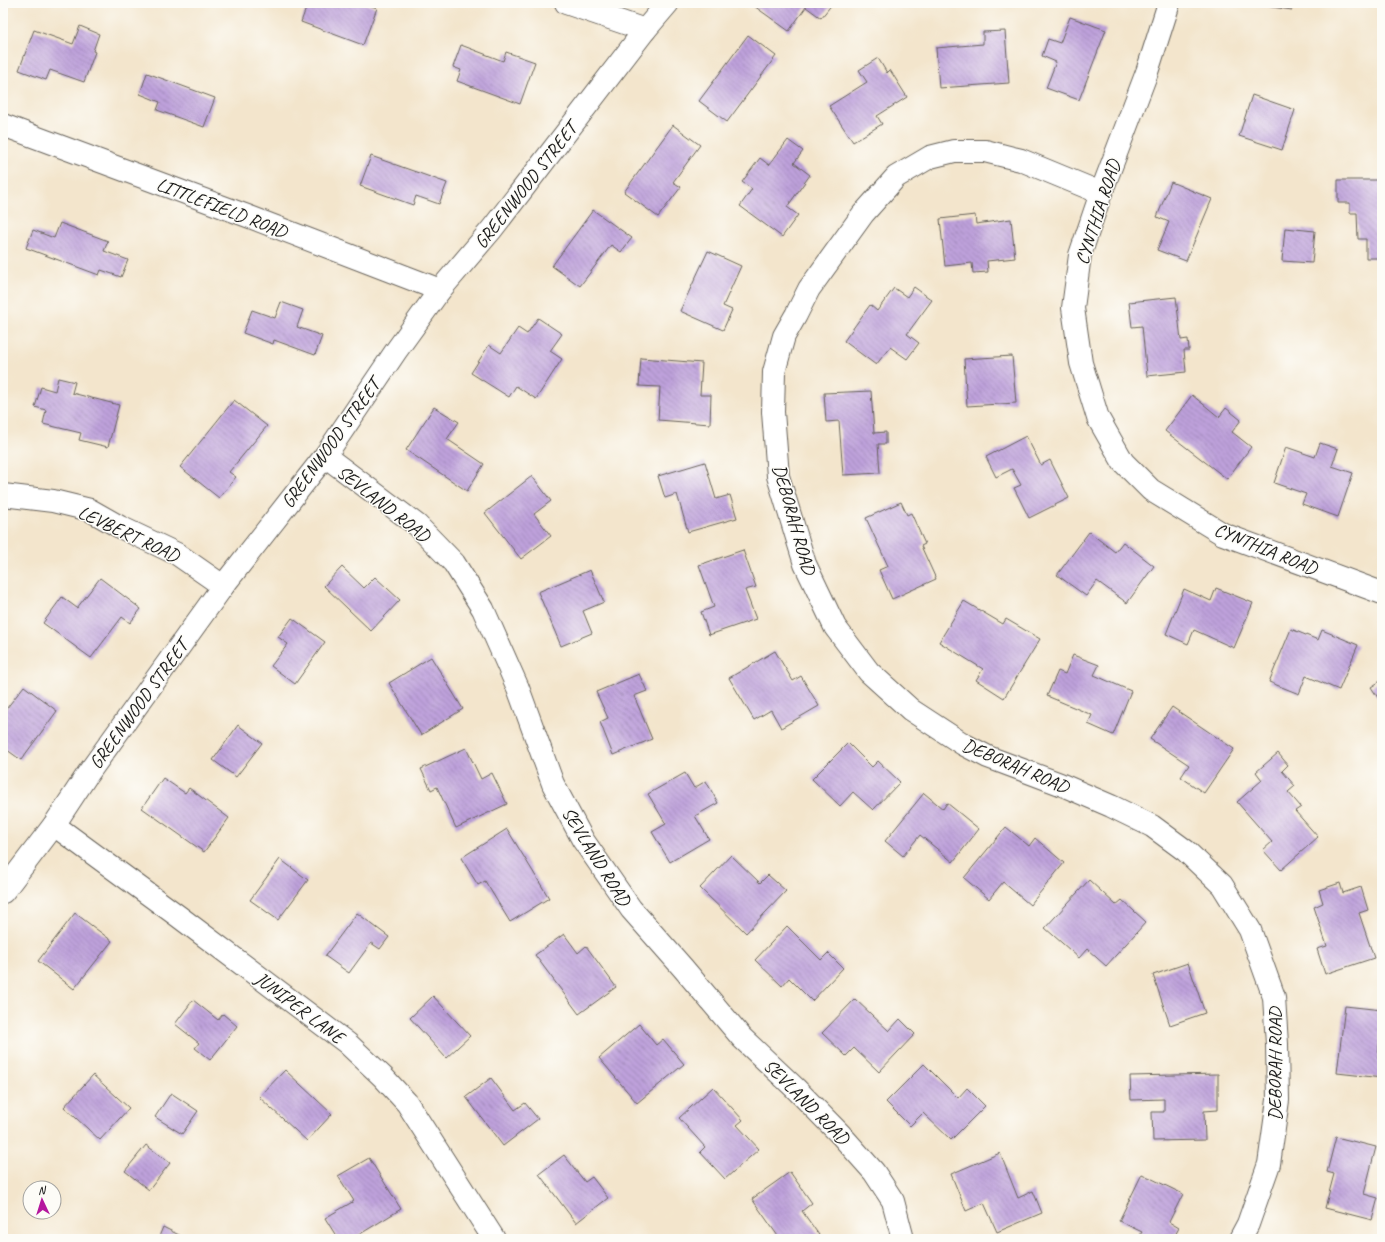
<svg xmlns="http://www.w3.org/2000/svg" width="1385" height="1242" viewBox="0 0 1385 1242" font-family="Caveat,sans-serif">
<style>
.building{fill:url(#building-back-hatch)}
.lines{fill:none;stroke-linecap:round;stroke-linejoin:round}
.minor-casing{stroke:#67625a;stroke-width:24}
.tertiary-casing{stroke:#67625a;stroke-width:24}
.minor{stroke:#fff;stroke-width:22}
.tertiary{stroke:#fff;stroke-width:22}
.labels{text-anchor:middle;stroke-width:3;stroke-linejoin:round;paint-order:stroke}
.street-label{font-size:19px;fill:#1c1c1c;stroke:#fdfcf7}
</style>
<defs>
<pattern id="building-back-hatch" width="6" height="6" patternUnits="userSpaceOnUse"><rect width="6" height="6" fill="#bea1db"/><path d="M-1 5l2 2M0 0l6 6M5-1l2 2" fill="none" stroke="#9a82b1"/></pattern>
</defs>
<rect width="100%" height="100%" fill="#fdfcf7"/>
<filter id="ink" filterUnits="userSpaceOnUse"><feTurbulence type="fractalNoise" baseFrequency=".025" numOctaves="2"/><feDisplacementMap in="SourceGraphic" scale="8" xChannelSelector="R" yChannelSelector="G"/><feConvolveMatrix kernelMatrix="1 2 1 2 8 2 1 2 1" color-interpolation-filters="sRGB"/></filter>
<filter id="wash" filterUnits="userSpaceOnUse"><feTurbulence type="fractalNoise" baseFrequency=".012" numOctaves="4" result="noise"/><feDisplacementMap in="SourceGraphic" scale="16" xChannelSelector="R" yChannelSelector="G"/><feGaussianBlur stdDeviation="0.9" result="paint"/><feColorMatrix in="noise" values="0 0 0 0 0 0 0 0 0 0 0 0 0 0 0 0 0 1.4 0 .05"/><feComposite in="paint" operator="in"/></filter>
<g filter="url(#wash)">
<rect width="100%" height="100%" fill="#f3e5cc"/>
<g id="blocks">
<g class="building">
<path d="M308,3h56l13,5 -14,37 -62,-23z"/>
<path d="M756,3h77l-12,15 -15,-11 -17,24 -35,-25z"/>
<path d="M1260,3h33l-1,7 -33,-5z"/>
<path d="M1070,17l36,13 -27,70 -33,-12 10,-26 -14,-6 6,-17 12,4z"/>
<path d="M80,26l19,8 -6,17 2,1 -11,30 -34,-12 -4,10 -27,-10 15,-40 39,14z"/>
<path d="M1005,31l4,52 -70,5 -3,-40 47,-4v-12z"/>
<path d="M748,35l28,21 -49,66 -28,-21z"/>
<path d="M461,45l42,16 3,-9 29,10 -15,42 -63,-23 4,-11 -8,-3z"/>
<path d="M878,58l9,15 3,-3 17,27 -30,19 5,8 -29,18 -24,-36 38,-24 -8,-12z"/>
<path d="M147,73l68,25 -11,29 -47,-17 3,-8 -20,-8z"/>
<path d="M1252,95l43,15 -13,40 -43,-14z"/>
<path d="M673,125l27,20 -27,37 8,5 -23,30 -34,-25z"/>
<path d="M788,140l15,11 -9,12 16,12 -23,32 11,8 -16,22 -42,-31 12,-17 -10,-7 18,-24 9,7z"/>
<path d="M371,156l76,27 -8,21 -23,-8 -3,9 -53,-19z"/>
<path d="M1338,180h44v60h-2v18h-14v-19h-8l-1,-26h-7v-10h-12z"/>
<path d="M1171,182l41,17 -26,62 -29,-11 12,-28 -12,-5z"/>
<path d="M593,210l39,28 -11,14 -10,-7 -31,41 -28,-20z"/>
<path d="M975,215l1,9 35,-5 4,39 -28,3 1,11 -15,1 -1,-10 -27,3 -5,-47z"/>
<path d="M60,223l48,18 -4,10 24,9 -7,17 -20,-7 -2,5 -73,-27 7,-18 21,8z"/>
<path d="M1285,228l30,3 -3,32 -30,-2z"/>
<path d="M708,251l33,15 -18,40 9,4 -9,20 -43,-19z"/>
<path d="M914,287l18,13 -25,34 12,9 -12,16 -17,-12 -14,18 -32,-24 26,-36 7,6 17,-23 13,9z"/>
<path d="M1176,297l5,43 7,-1 1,11h-5l2,22 -39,4 -5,-50 -10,1 -3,-25z"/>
<path d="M281,302l22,8 -6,17 25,9 -7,19 -41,-15 -1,4 -30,-11 9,-23 23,8z"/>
<path d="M538,318l24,16 -12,17 12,8 -26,40 -20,-13 -7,11 -38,-24 18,-28 12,8 17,-25 9,6z"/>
<path d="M1012,356l4,47 -49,3 -3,-47z"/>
<path d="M641,358l61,5 -2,32h11l-1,29 -52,-4 2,-33 -21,-1z"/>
<path d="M58,378l17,4 -3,11 47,12 -11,42 -29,-7 2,-7 -38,-9 3,-14 -11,-3 6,-20 14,4z"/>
<path d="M871,391l3,42 12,-1v12h-8l2,29 -37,2 -4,-54 -13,1 -2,-29z"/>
<path d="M1192,395l27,22 7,-9 15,12 -9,12 19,15 -24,32 -62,-48z"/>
<path d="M234,400l33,26 -38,46 7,5 -17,21 -39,-31z"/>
<path d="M434,407l25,15 -12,17 37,25 -17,27 -61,-41z"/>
<path d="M1026,436l15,29 9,-5 19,38 -40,20 -15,-30 7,-3 -9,-16 -16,8 -10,-20z"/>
<path d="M1320,443l18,6 -6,17 21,7 -15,44 -36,-13 4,-10 -32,-11 12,-36 29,10z"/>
<path d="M705,462l11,37 14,-4 7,23 -49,14 -11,-38 -12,4 -7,-22z"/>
<path d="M532,476l19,25 -17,13 17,22 -30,23 -36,-46z"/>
<path d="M901,502l6,13 4,-2 14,31 -4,2 15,33 -44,20 -13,-29 9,-4 -22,-48z"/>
<path d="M1089,532l26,20 8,-10 31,24 -27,37 -30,-22 -11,15 -29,-21z"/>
<path d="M743,550l13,37 -11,3 11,29 -47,16 -8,-23 13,-5 -15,-42z"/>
<path d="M342,567l22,21 11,-11 25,23 -29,31 -47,-45z"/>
<path d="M590,570l14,32 -21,9 9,22 -31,13 -23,-54z"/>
<path d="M100,578l41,31 -11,14 -8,-6 -31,41 -48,-35 19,-26 15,11z"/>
<path d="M1216,588l37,15 -19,45 -40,-18 -6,14 -22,-10 18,-45 27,12z"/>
<path d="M964,601l39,23 3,-5 34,20 -36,59 -28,-18 7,-11 -44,-27z"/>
<path d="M292,618l33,24 -30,42 -24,-18 17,-22 -10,-7z"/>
<path d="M1291,629l27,11 4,-10 36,15 -19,45 -33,-14 -7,18 -30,-12z"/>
<path d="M775,651l18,30 8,-5 18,30 -38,22 -10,-18 -17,10 -25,-42z"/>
<path d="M1073,655l26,10 -5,10 37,16 -18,44 -25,-11 4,-9 -45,-19 11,-25 7,3z"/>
<path d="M431,657l32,52 -42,26 -32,-52z"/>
<path d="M639,674l8,17 -13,5 18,43 -39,16 -13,-33 8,-4 -12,-26z"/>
<path d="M1382,680v24l-11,-17z"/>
<path d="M24,686l33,25 -36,49 -18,-13v-34z"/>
<path d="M1172,707l62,42 -30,44 -23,-16 8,-12 -39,-26z"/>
<path d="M238,725l24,18 -26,34 -23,-17z"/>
<path d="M848,743l24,24 6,-6 22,21 -27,28 -20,-18 -13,14 -28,-27z"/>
<path d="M466,748l15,31 11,-6 15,31 -51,24 -19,-41 -6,3 -10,-21z"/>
<path d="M1278,753l10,12 -6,6 13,15 -7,6 13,15 -6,4 23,26 -37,33 -18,-20 9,-8 -35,-40 25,-22 -6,-8z"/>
<path d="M685,773l9,15 12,-7 12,22 -23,13 14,23 -39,23 -18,-30 14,-8 -18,-30z"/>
<path d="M163,778l22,15 4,-5 40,30 -25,34 -62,-44z"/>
<path d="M924,793l19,16 4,-6 32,26 -26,33 -33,-27 -17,21 -18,-15z"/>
<path d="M1006,827l23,19 6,-8 29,25 -34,42 -27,-23 -14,17 -25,-21z"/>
<path d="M507,829l42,69 -39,24 -25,-41 -7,4 -17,-27z"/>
<path d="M731,855l29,28 8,-8 18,16 -40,42 -46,-45z"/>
<path d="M280,859l28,21 -30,40 -28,-20z"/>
<path d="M1089,880l27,25 6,-5 24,22 -40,44 -19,-17 -8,9 -34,-30z"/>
<path d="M1340,883l3,10 18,-6 7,23 -9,3 15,45 -49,16 -8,-25 10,-3 -13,-39 9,-4 -4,-13z"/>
<path d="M75,913l37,28 -38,48 -36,-28z"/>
<path d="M357,913l32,24 -9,12 -9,-6 -22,30 -24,-17z"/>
<path d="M787,926l34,34 7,-7 15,15 -31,33 -23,-23 -7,8 -27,-26z"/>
<path d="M564,934l14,19 8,-7 30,41 -37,27 -44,-59z"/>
<path d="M1188,963l17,50 -35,12 -17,-50z"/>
<path d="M433,996l37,40 -24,22 -36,-40z"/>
<path d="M855,999l34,32 11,-12 15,15 -36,38 -25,-24 -8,8 -24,-23z"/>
<path d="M193,1000l25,20 5,-6 14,12 -27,34 -15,-12 4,-5 -24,-19z"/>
<path d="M1345,1006l37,4 -4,48 4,1v19l-45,-5z"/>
<path d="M639,1024l17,21 7,-6 21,25 -47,39 -38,-45z"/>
<path d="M924,1064l34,34 9,-10 18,18 -34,34 -28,-27 -13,13 -24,-24z"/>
<path d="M285,1070l47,44 -25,27 -48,-44z"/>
<path d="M1218,1074v36l-14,1 1,29 -52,1 -1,-29h12v-13l-33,1 -1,-24z"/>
<path d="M93,1075l36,33 -29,32 -36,-33z"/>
<path d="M491,1078l24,32 10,-7 13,16 -35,27 -37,-49z"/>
<path d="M713,1087l30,33 -6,5 22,24 -34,30 -25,-27 5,-5 -26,-29z"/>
<path d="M171,1093l27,18 -16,23 -27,-17z"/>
<path d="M1336,1137l40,10 -12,47 14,4 -6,22 -47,-12 9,-34 -7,-2z"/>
<path d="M146,1145l24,18 -21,27 -24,-19z"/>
<path d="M1000,1153l18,45 15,-7 9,22 -45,19 -13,-29 -18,8 -15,-37z"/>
<path d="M564,1155l21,27 7,-5 16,21 -32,25 -37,-49z"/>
<path d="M369,1158l32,51 -49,30h-14l-13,-21 29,-17 -16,-25z"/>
<path d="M790,1172l22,31 -10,8 17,24 -5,4h-34l-28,-40z"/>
<path d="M1142,1174l41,20 -14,28 10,6 -6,11h-35l4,-7 -23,-11z"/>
<path d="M163,1227l24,12h-29z"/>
</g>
</g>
</g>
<g filter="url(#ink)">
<use href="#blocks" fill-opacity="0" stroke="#67625a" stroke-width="1"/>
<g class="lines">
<g class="minor-casing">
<g id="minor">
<path d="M566,3l79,27"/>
<path d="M1169,3l-22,69 -46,121 -21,62 -7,53 8,55 17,55 25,44 28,28 72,44 159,59"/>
<path d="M3,125l247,92 190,73"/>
<path d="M1101,193l-80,-33 -36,-9h-31l-24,6 -34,20 -33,37 -54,75 -13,26 -12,21 -10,36 -1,40 5,64 27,88 30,63 34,45 42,38 52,34 25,13 72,27 51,22 41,20 34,25 36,34 28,45 24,67 3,47 1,56 -9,64 -21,60 -8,15"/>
<path d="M325,456l92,69 37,38 29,46 35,79 35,96 30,56 48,69 52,59 59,70 53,50 46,47 33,37 19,29 10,38"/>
<path d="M3,495l50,6 37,9 30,17 57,27 46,32"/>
<path d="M54,825l124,91 169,127 36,34 24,26 87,136"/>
</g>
</g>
<g class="tertiary-casing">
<path id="tertiary" d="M3,892l51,-67 33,-50 136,-189 102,-130 71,-105 44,-61 52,-61 153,-199 23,-27"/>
</g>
<use href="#minor" class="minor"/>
<use href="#tertiary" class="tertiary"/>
</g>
</g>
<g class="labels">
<g class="street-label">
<text transform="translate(525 185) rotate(-52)" y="7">GREENWOOD STREET</text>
<text transform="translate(222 207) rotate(21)" y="7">LITTLEFIELD ROAD</text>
<text transform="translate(1097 212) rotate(-72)" y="7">CYNTHIA ROAD</text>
<text transform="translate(330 443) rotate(-54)" y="7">GREENWOOD STREET</text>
<text transform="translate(384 503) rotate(38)" y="7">SEVLAND ROAD</text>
<text transform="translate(795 519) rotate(74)" y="7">DEBORAH ROAD</text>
<text transform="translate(129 533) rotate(25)" y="7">LEVBERT ROAD</text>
<text transform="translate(1266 548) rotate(22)" y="7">CYNTHIA ROAD</text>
<text transform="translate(138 704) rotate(-54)" y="7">GREENWOOD STREET</text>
<text transform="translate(1016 765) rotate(23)" y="7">DEBORAH ROAD</text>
<text transform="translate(597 856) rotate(58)" y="7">SEVLAND ROAD</text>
<text transform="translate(300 1007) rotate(37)" y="7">JUNIPER LANE</text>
<text transform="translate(1274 1064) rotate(-90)" y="7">DEBORAH ROAD</text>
<text transform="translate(807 1101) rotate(45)" y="7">SEVLAND ROAD</text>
</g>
</g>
<rect width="1385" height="1242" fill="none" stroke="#fdfcf7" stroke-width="16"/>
<g transform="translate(42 1200) rotate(356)"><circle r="19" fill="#fdfcf7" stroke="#a3a29f"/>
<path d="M0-3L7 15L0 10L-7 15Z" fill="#b5179e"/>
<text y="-6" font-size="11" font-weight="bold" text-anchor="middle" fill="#1c1c1c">N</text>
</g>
</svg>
